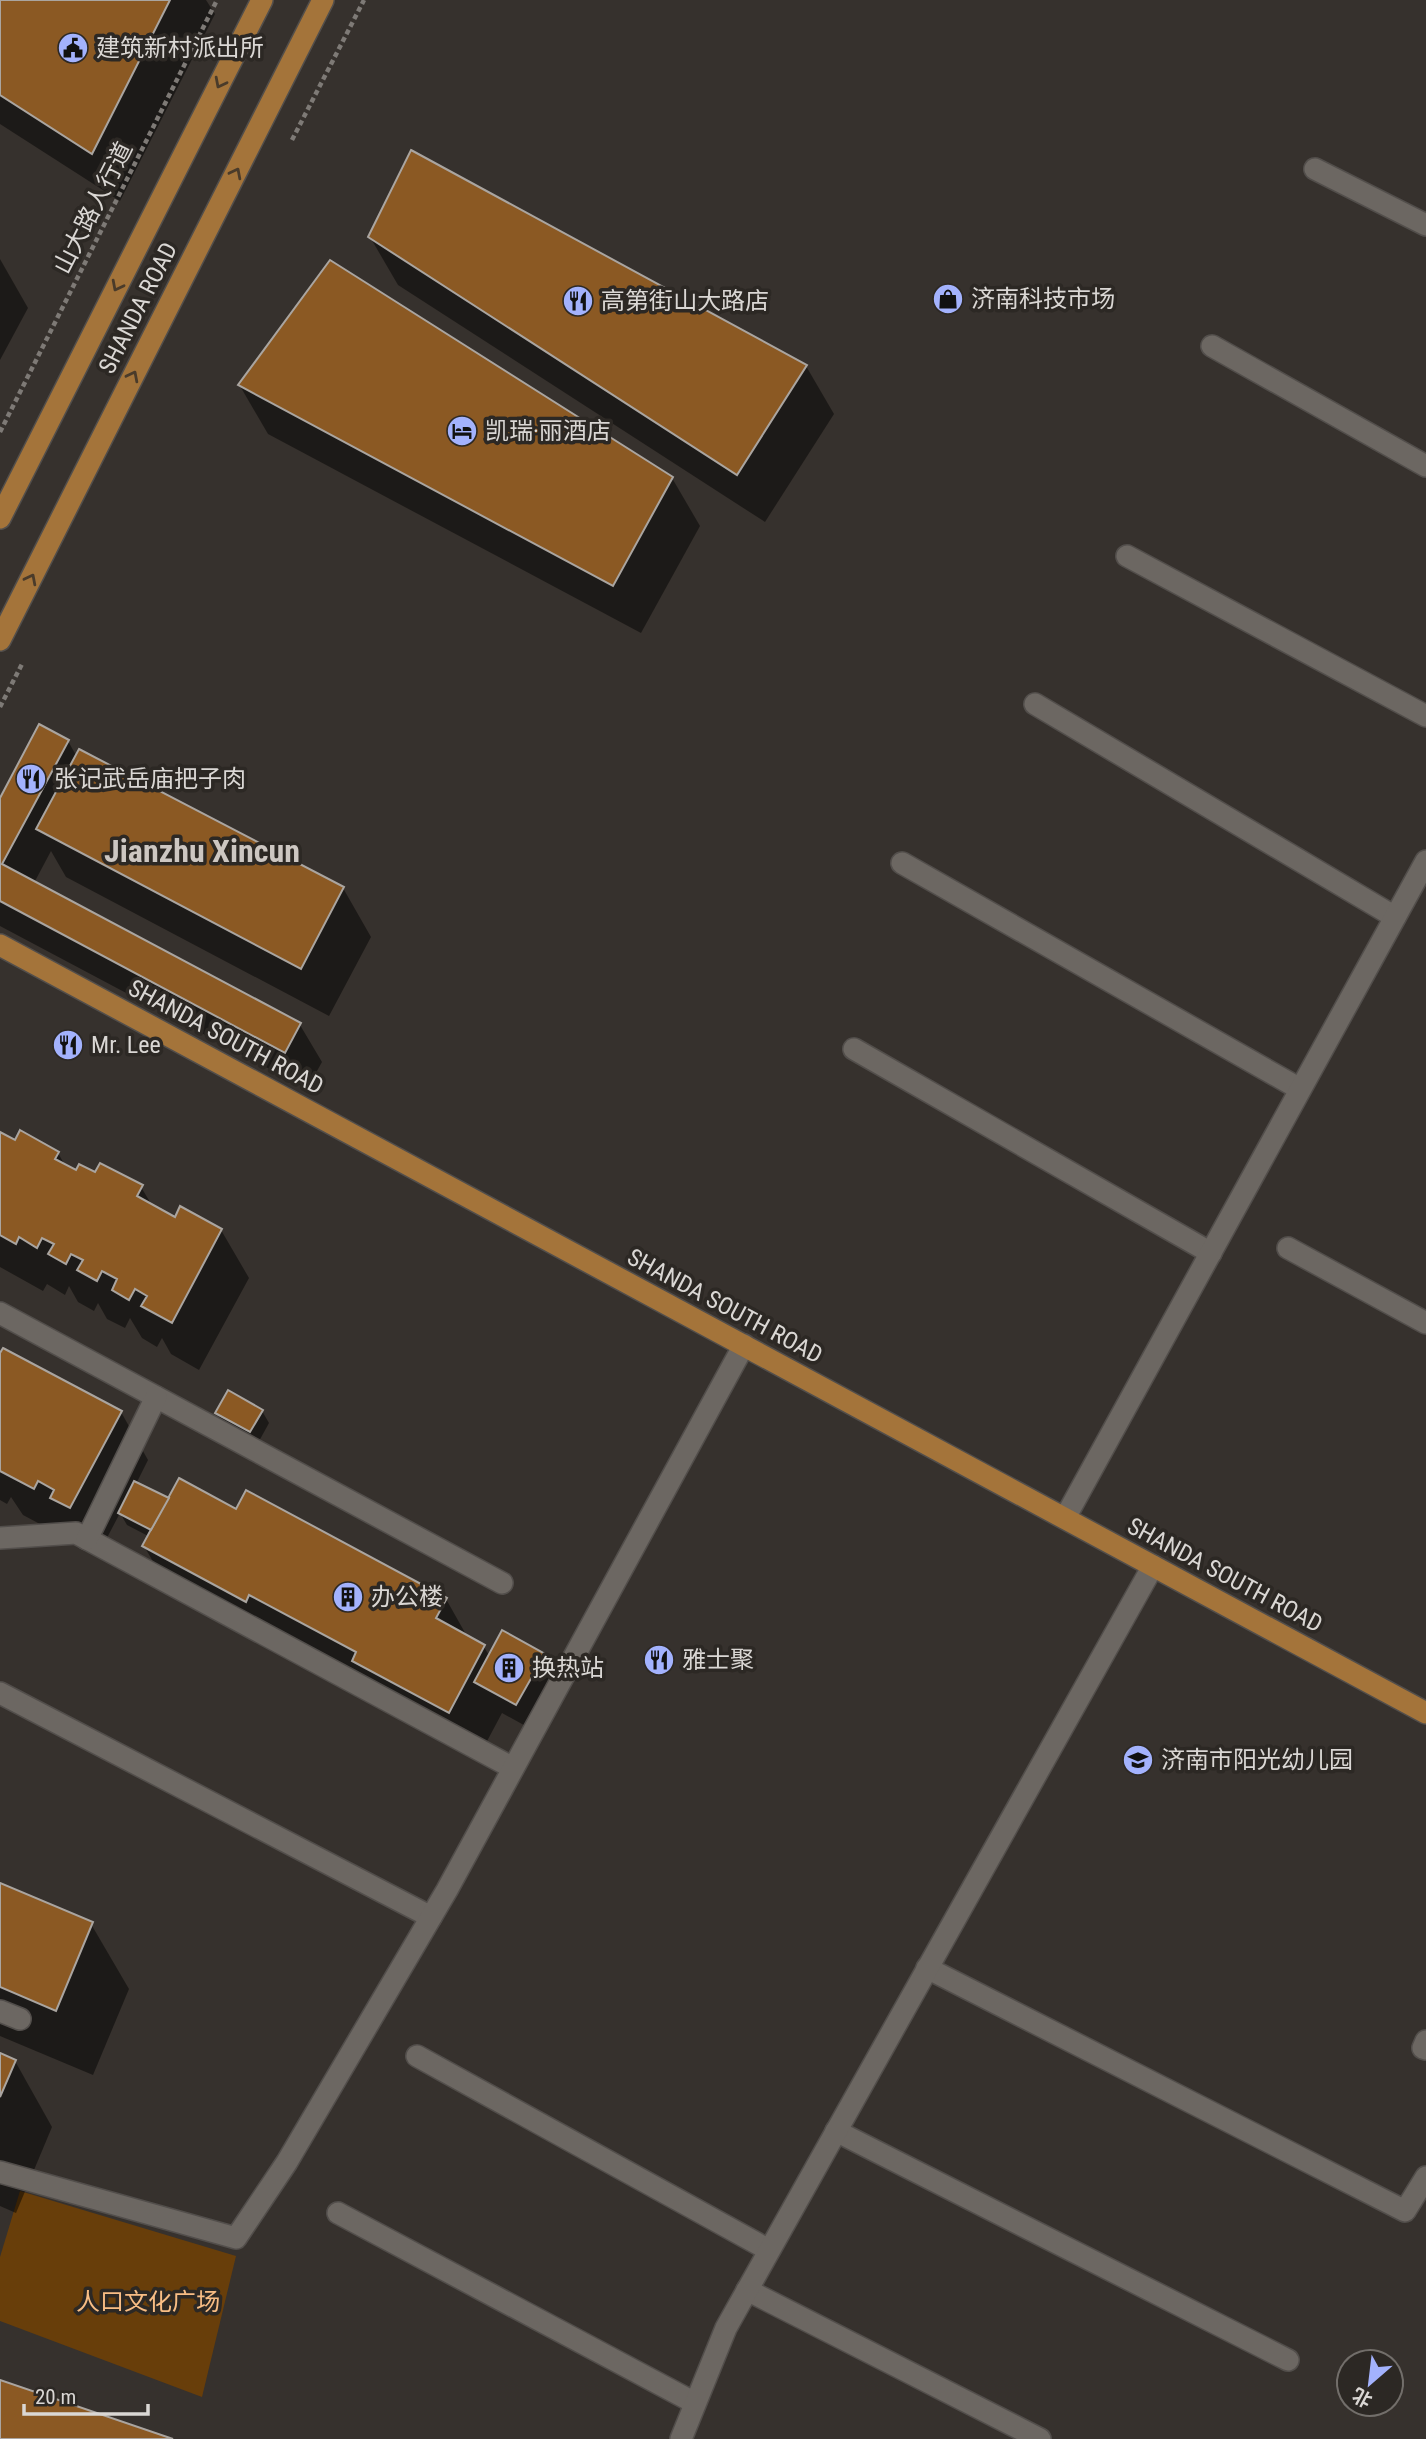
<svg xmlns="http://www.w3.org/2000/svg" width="1426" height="2439" viewBox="0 0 1426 2439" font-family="'Roboto Condensed','Noto Sans SC',sans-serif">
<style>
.green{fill:#683e0a}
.shadow{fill:#0007}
.building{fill:#8b5923;stroke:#aaa5a0;stroke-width:2}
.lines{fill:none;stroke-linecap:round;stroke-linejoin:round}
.minor-casing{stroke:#524e4b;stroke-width:24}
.major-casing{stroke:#524e4b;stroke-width:24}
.path{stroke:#7e7a76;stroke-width:4.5;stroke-dasharray:5 3.5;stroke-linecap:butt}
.minor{stroke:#6c6762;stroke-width:21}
.major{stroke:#a4743a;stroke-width:21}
.oneway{stroke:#4a3b2a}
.labels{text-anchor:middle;stroke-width:7;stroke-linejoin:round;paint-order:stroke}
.poi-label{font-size:24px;fill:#dad7d4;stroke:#2c2824;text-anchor:start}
.street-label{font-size:24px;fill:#dad7d4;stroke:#2c2824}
.park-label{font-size:24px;fill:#f8bd84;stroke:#2c2824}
.district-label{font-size:32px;font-weight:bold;fill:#cdc7c2;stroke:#2c2824}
</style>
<rect width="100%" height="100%" fill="#36312d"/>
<path class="green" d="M20,2191l216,65 -34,141 -202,-76v-64z"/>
<g class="shadow">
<path d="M0,0h206l9,14 -95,187 -120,-77z"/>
<path d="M370,237l436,129 28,48 -69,108 -367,-237z"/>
<path d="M0,259l28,49 -28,52z"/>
<path d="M240,386l432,92 28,48 -59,107 -373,-199z"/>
<path d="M68,741l9,16 266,131 28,49 -42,79 -263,-139 -15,-26 -17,32 266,142 22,37 -15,27 -307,-163v-124z"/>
<path d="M0,1134l16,8 42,11 8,14 10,6 20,1 45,13 12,20 22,12 46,11 28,48 -50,92 -28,-16 -9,-16 -5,9 -15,-9 -12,-20 -5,10 -18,-9 -9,-16 -4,8 -16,-9 -9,-16 -4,9 -18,-11 -4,7 -43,-24z"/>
<path d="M0,1357l121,55 27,48 -12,24 33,17 68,10 209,88 22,39 16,9 6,10 53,-2 15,25 -27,49 -29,-16 -25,47 -305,-166 -28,-48 6,-9 -23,-12 -7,-12 -22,42 -75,-40 -12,-18 -4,7 -7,-4z"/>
<path d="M262,1411l7,12 -11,20 -34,-18 -7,-12z"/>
<path d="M0,1885l91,39 38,65 -36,86 -93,-39z"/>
<path d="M0,2055l15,6 37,66 -36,86 -16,-7z"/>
</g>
<g class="building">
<path d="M0,0h170l-78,154 -92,-59z"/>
<path d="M411,150l396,215 -70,110 -369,-238z"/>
<path d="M330,260l343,217 -60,109 -375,-201z"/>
<path d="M39,724l30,16 -67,124 299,159 -16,30 -285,-152v-103z"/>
<path d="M79,749l265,138 -43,82 -265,-140z"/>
<path d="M20,1130l39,22 -4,7 21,11 3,-6 16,8 5,-9 43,22 -6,11 38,21 5,-11 42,23 -50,94 -31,-17 6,-10 -12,-7 -6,11 -17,-10 5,-11 -15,-8 -5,10 -20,-11 6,-10 -12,-6 -5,10 -18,-10 6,-10 -12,-6 -5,10 -18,-11 -3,7 -16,-9v-103l15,8z"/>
<path d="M3,1348l119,63 -52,97 -20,-10 4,-8 -16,-9 -4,8 -34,-18v-118z"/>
<path d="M228,1390l35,20 -13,22 -35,-19z"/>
<path d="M179,1478l57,31 10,-19 201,108 -11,20 49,27 -36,68 -97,-52 4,-9 -107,-57 -3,7 -104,-56z"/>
<path d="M134,1481l35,17 -18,32 -33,-17z"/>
<path d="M502,1630l43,24 -29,51 -42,-23z"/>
<path d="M0,1883l93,39 -37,89 -56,-24z"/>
<path d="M0,2053l16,7 -16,37z"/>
<path d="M0,2380l173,59h-173z"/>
</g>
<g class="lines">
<g class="minor-casing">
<g id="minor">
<path d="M1315,169l111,56"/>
<path d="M1212,346l214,120"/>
<path d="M1127,556l299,160"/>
<path d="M1035,704l360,213"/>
<path d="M902,863l398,226"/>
<path d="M854,1049l357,204"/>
<path d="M1288,1248l138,75"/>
<path d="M0,1313l502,270"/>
<path d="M1065,1518l361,-657"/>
<path d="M0,1538l76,-5 437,235"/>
<path d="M87,1539l69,-142"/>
<path d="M0,1693l431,224"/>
<path d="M927,1968l478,243 21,-34"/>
<path d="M0,2011l20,8"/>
<path d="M1426,2041l-3,7 3,1"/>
<path d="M417,2056l352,194"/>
<path d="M836,2131l452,229"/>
<path d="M0,2172l236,66 51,-76 160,-272 297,-545"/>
<path d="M338,2213l357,190"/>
<path d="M747,2290l293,149"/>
<path d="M681,2439l45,-111 427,-762"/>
</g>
</g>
<g class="major-casing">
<g id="major">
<path d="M0,518l262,-518"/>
<path d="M0,640l323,-640"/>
<path d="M0,945l1426,768"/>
</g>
</g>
<g class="path">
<path d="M292,140l72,-140"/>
<path d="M0,432l217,-432"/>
<path d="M0,707l22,-43"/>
</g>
<use href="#minor" class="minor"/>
<use href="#major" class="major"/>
</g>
<defs><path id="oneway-chevron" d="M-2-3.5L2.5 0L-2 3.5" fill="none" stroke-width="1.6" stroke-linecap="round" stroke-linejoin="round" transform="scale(1.75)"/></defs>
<g class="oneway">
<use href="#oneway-chevron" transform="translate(220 83) rotate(117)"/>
<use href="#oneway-chevron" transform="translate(236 173) rotate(-63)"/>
<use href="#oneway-chevron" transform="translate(117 286) rotate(117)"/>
<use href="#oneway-chevron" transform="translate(133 376) rotate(-63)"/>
<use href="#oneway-chevron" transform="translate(31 579) rotate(-63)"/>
</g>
<defs>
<g id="civic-disc" transform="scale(1.575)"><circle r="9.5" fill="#a3b2fd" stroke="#2c2824"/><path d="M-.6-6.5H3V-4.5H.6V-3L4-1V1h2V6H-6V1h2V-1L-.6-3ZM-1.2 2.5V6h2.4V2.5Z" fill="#111"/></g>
<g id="shop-disc" transform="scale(1.575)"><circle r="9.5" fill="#a3b2fd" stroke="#2c2824"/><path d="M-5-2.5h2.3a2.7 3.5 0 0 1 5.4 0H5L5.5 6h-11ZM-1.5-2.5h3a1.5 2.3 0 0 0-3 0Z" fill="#111"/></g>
<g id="restaurant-disc" transform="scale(1.575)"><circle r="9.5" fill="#a3b2fd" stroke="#2c2824"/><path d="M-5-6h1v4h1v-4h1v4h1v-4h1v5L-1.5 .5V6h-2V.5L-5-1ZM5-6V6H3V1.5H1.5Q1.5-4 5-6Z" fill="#111"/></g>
<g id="hotel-disc" transform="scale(1.575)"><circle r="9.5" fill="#a3b2fd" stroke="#2c2824"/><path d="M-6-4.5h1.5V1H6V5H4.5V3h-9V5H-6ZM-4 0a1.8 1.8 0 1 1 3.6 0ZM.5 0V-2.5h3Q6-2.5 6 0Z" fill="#111"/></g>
<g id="building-disc" transform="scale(1.575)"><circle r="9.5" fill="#a3b2fd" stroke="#2c2824"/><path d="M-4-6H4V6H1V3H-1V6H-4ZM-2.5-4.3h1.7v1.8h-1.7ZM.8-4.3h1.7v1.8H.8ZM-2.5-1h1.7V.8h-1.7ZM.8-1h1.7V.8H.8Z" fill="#111"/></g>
<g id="school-disc" transform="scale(1.575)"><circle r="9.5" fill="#a3b2fd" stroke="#2c2824"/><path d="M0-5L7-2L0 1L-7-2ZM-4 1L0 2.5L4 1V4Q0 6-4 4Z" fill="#111"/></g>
</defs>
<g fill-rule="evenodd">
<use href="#civic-disc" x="73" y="48"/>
<use href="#shop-disc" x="948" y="299"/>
<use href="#restaurant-disc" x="578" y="301"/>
<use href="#hotel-disc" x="462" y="431"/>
<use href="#restaurant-disc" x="31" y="779"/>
<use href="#restaurant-disc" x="68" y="1045"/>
<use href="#building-disc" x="348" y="1597"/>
<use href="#restaurant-disc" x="659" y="1660"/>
<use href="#building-disc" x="509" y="1668"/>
<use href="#school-disc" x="1138" y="1760"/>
</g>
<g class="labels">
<g class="poi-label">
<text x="96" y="56">建筑新村派出所</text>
<text x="971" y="307">济南科技市场</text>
<text x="601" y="309">高第街山大路店</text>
<text x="485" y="439">凯瑞·丽酒店</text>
<text x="54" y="787">张记武岳庙把子肉</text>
<text x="91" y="1053">Mr. Lee</text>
<text x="371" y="1605">办公楼</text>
<text x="682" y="1668">雅士聚</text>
<text x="532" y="1676">换热站</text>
<text x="1161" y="1768">济南市阳光幼儿园</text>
</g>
<g class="street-label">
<text transform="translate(93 208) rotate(-63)" y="8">山大路人行道</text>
<text transform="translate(138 308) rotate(-63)" y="8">SHANDA ROAD</text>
<text transform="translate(226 1037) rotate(28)" y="8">SHANDA SOUTH ROAD</text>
<text transform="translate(725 1306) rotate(28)" y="8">SHANDA SOUTH ROAD</text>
<text transform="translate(1225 1575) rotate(28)" y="8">SHANDA SOUTH ROAD</text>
</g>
<g class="park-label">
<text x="148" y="2310">人口文化广场</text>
</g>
<g class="district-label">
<text x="202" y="862">Jianzhu Xincun</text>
</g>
</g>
<g transform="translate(1370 2383) rotate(208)"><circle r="33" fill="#2c2824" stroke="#726e6a" stroke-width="2"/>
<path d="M0-5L12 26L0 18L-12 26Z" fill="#a3b2fd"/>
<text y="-10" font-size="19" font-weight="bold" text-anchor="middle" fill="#dad7d4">北</text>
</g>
<path d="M24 2404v10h124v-10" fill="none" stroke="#dad7d4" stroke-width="3.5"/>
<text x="35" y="2404" font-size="21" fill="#dad7d4" stroke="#2c2824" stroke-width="5" paint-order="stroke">20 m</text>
</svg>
